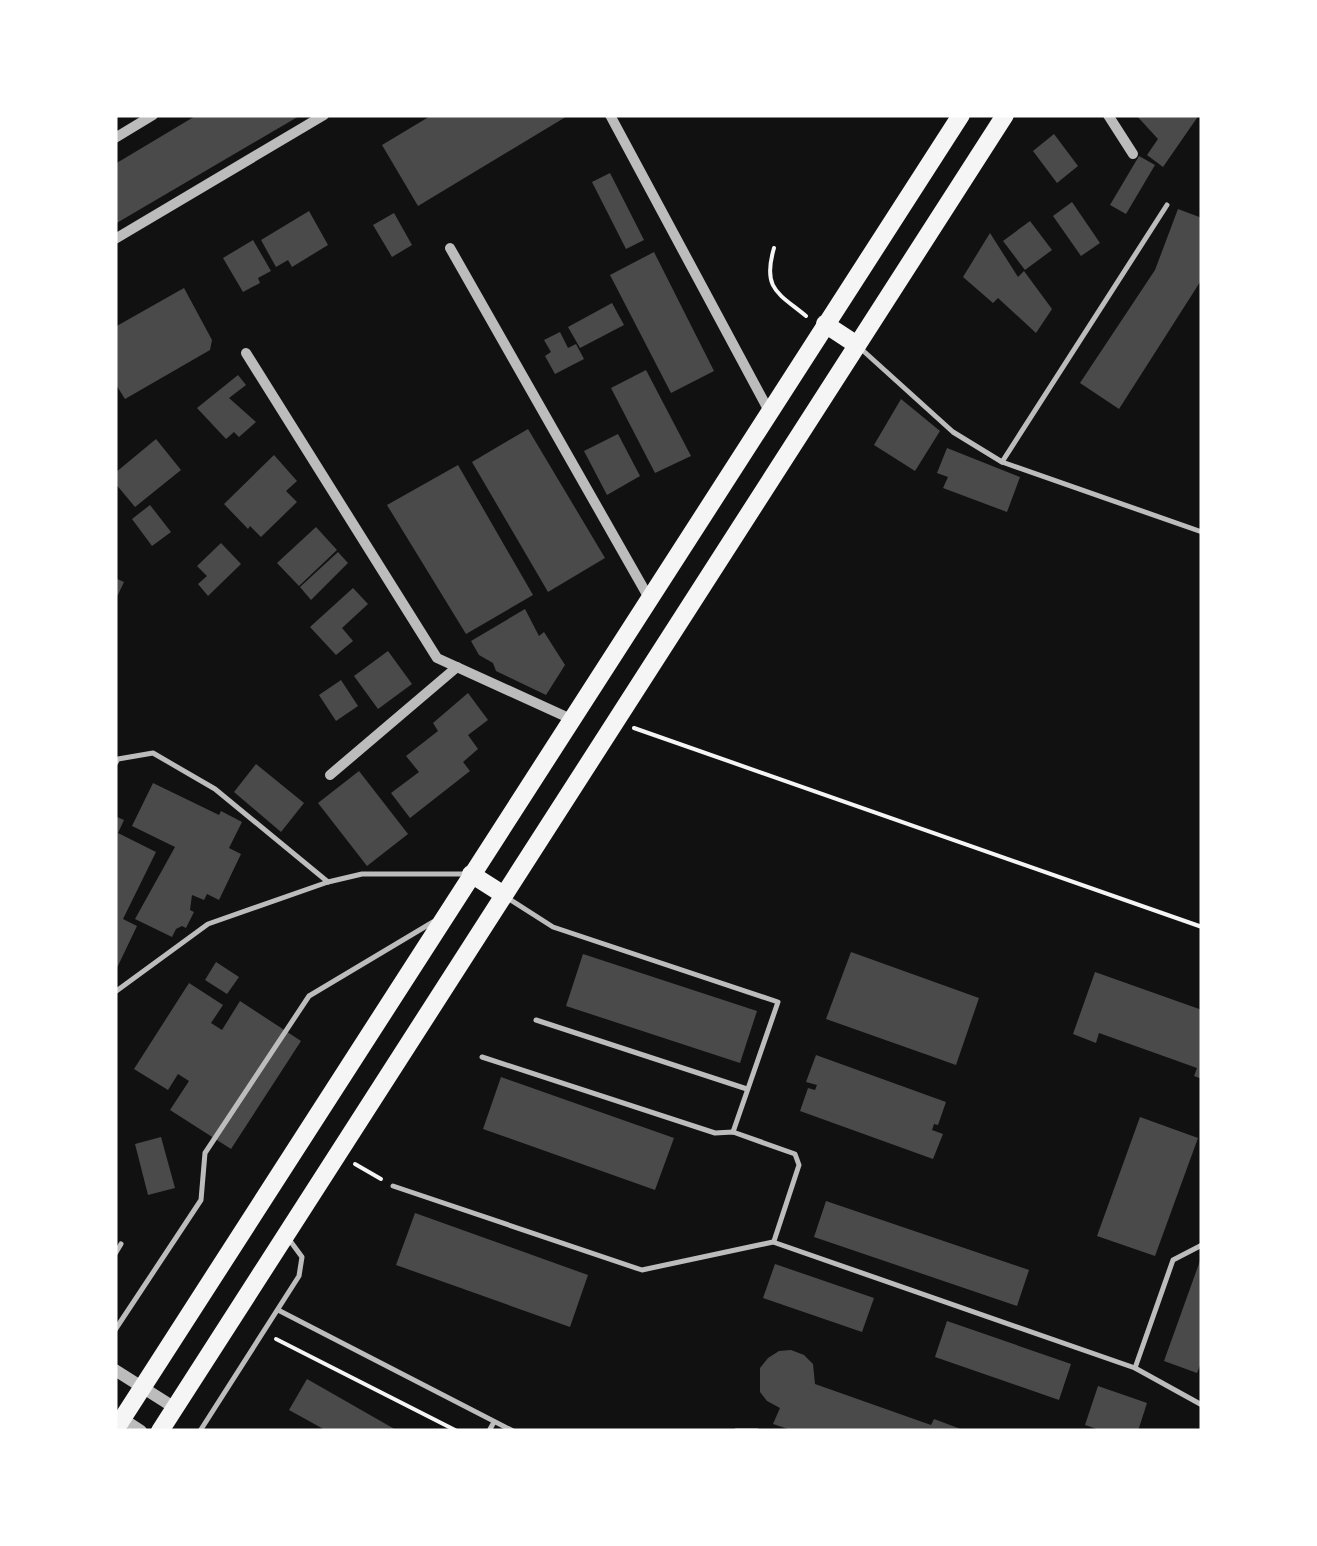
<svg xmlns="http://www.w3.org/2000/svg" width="1317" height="1546" viewBox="0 0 1317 1546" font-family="Arial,sans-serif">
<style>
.building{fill:#4a4a4a}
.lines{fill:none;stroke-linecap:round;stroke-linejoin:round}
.path{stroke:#f5f5f5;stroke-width:4}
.service{stroke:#bcbcbc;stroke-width:5}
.minor{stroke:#bcbcbc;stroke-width:10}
.tertiary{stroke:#bcbcbc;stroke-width:12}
.primary{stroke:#f5f5f5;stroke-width:18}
</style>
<rect width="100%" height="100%" fill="#111"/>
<g class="building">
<path d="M197,115h104l-186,109v-60z"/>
<path d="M432,115h137l-151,91 -36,-61z"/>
<path d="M1136,115h63l-36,52 -16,-12 11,-16z"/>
<path d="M1054,134l24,32 -21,17 -24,-32z"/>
<path d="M1139,156l16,9 -29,49 -16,-9z"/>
<path d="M610,173l34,67 -18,9 -34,-67z"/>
<path d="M1072,202l28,41 -19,13 -28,-40z"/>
<path d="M1178,209l24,9v61l-83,130 -39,-26 75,-113z"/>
<path d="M309,211l19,34 -36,22 -4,-7 -12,7 -15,-27z"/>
<path d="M394,213l18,32 -20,12 -19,-32z"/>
<path d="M1030,221l22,29 -27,20 -22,-29z"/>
<path d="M990,233l28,44 6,-6 28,38 -16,24 -38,-35 -5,5 -30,-26z"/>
<path d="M253,240l18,31 -13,7 2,5 -17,9 -20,-34z"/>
<path d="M654,252l60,119 -43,22 -61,-118z"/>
<path d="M184,288l28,52 -2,10 -85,49 -10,-16v-56z"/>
<path d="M612,303l12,22 -44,23 -12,-21z"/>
<path d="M560,332l8,16 8,-4 8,15 -29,15 -10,-18 6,-4 -7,-12z"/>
<path d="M646,370l45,86 -36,17 -44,-85z"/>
<path d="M238,375l8,10 -17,13 27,24 -17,15 -5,-5 -8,7 -29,-31z"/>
<path d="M901,399l39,32 -25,40 -41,-26z"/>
<path d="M528,429l77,129 -57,34 -76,-130z"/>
<path d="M618,434l22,42 -33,19 -23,-44z"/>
<path d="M156,439l25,31 -46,37 -20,-24v-10z"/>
<path d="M947,448l73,29 -13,35 -64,-24 5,-11 -11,-4z"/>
<path d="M274,455l23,26 -11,10 11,11 -36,35 -11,-11 -2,3 -24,-25z"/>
<path d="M458,465l75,130 -67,39 -79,-129z"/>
<path d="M150,505l21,27 -19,14 -20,-27z"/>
<path d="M316,527l21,23 -38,36 -22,-23z"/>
<path d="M221,543l20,21 -33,32 -10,-12 9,-8 -10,-10z"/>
<path d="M338,552l10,11 -37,37 -11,-13z"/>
<path d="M115,578l9,4 -9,19z"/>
<path d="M353,588l15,16 -26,24 11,13 -17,14 -26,-28z"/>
<path d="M525,609l14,27 5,-4 21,33 -19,30 -50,-24 -3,-8 -14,-8 -8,-14z"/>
<path d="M388,651l24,33 -34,25 -24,-33z"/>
<path d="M341,680l17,26 -22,15 -17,-26z"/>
<path d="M468,693l20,27 -20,15 10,14 -15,13 7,9 -60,47 -19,-25 28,-21 -13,-16 32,-25 -5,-8z"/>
<path d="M256,764l48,39 -23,29 -47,-40z"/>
<path d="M359,771l49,63 -41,32 -49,-63z"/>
<path d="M153,783l66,32 2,-4 21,11 -13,26 12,6 -22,46 -12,-6 -3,6 -12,-5 -2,15 4,2 -8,16 -4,-2 -6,3 -4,8 -37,-18 40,-72 -43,-21z"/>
<path d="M115,816l9,4 -6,13 38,19 -33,67 14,7 -22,46z"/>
<path d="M851,952l128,46 -23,67 -130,-46z"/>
<path d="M583,954l174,57 -17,52 -174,-57z"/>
<path d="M216,962l23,15 -12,17 -22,-14z"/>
<path d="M1095,972l107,38v69l-8,-3 3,-8 -98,-35 -3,10 -23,-9z"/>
<path d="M189,983l34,22 -12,18 11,7 18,-29 61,40 -70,108 -61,-39 19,-29 -11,-7 -10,16 -34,-21z"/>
<path d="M816,1055l130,47 -8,23 -4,-1 -2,6 11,4 -10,25 -133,-48 8,-23 7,2 2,-5 -11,-3z"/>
<path d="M501,1077l173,61 -19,52 -172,-61z"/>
<path d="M1140,1117l58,21 -43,118 -58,-20z"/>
<path d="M161,1137l14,51 -27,7 -13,-51z"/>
<path d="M826,1201l203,69 -12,36 -203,-69z"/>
<path d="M415,1213l173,62 -18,52 -174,-62z"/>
<path d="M1201,1258l1,102 -5,13 -33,-12z"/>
<path d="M775,1264l99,34 -12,34 -99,-34z"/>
<path d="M947,1321l124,43 -12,36 -124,-43z"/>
<path d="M791,1350l13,5 9,9 2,20 116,41 3,-6 32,12h-172l-21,-7 7,-16 -13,-7 -7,-9v-24l8,-10 11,-7z"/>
<path d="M307,1379l91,52h-71l-38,-21z"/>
<path d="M1098,1386l49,17 -9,28h-35l-18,-6z"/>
</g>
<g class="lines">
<g class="path">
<path d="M774,248c-12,41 4,45 32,68"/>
<path d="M634,728l568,199"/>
<path d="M355,1164l26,15"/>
<path d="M276,1339l181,92"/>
</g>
<g class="service">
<path d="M859,347l94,85 49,30 200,70"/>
<path d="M1002,462l165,-257"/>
<path d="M115,764l3,-5 35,-6 62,36 113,93"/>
<path d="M506,897l47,30 225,75 -45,130"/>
<path d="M115,992l93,-68 120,-42 34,-8h104"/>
<path d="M536,1020l211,69"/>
<path d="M482,1057l233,76 18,-1 62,22 4,11 -25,76"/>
<path d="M393,1186l249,84 131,-28 362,126 67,37"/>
<path d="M115,1254l6,-10"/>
<path d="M278,1310l235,121"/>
<path d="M115,1330l86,-130 4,-47 104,-157 124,-74"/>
<path d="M1135,1368l38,-108 29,-15"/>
<path d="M200,1431l99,-155 3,-19 -14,-19"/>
<path d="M489,1431l5,-9"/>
<path d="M736,1431h21"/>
</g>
<g class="minor">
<path d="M610,115l159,296"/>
<path d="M1108,115l25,39"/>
<path d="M115,138l38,-23"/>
<path d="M115,239l209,-124"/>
<path d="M450,248l199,350"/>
<path d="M246,353l191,305 134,61"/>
<path d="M330,775l127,-108"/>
</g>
<g class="tertiary">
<path d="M115,1370l60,38"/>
<path d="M118,1416l23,15"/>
</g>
<g class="primary">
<path d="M825,324l32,21"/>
<path d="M471,874l33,21"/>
<path d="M115,1430l846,-1315"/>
<path d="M160,1431l845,-1316"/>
</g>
</g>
<rect width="1317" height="1546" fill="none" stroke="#ffffff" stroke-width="235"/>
</svg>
